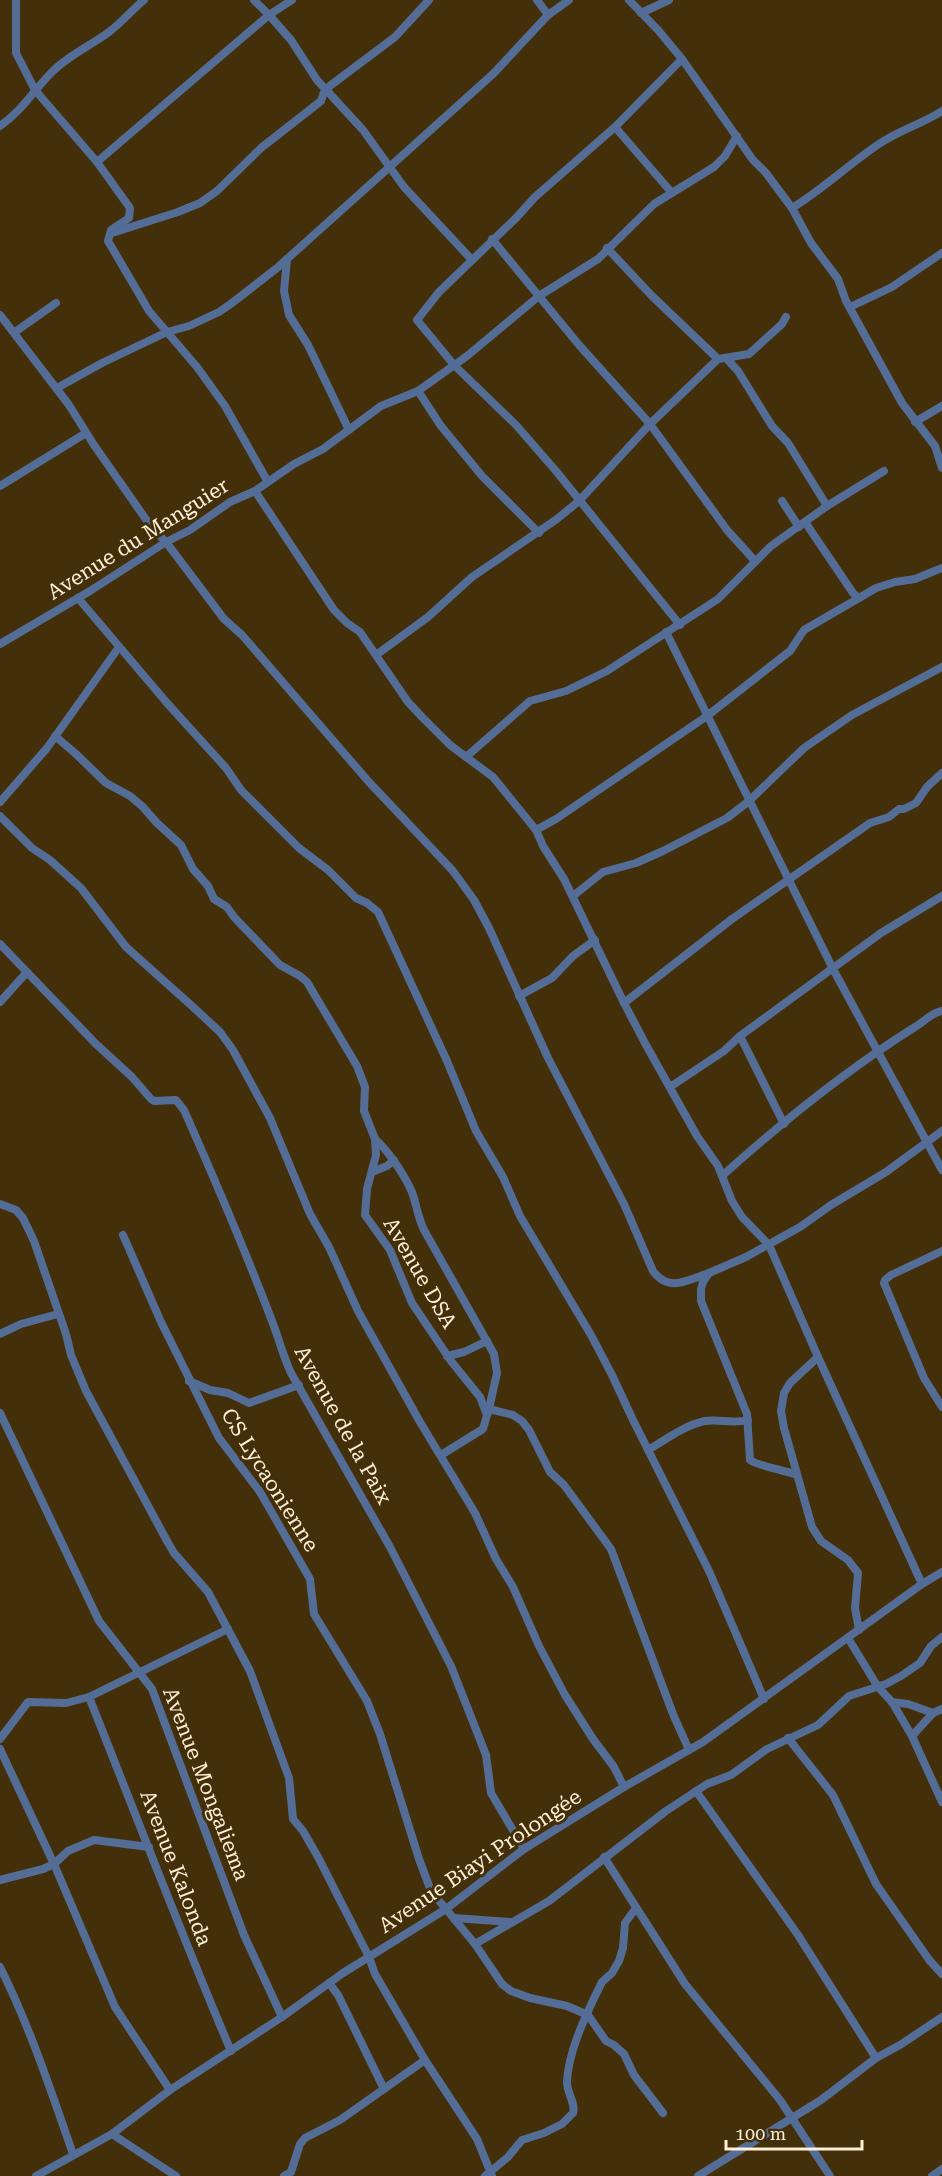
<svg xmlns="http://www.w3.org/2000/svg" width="942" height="2176" viewBox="0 0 942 2176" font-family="'Roboto Serif',serif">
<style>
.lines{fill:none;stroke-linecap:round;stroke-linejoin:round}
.street{stroke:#546d97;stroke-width:8}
.labels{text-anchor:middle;stroke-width:6;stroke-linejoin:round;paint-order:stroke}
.street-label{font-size:21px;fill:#fff0d7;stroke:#432f09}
</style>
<rect width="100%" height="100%" fill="#432f09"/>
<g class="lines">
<g class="street">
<path d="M16,0v53l19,37 62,72 33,46 -1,10 -18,12 -3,11 41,70 48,56 28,39 43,76"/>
<path d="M292,0l-23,15 22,25 26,40 46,50 41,57 68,73"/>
<path d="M537,0l11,15"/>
<path d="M629,0l29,30 24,29 71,101 13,13 26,35c31,-19 57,-44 87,-64 20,-14 43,-20 63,-33"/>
<path d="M641,13l28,-13"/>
<path d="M0,126c23,-16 33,-35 52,-54 17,-17 38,-26 57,-40 12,-9 23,-22 35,-32"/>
<path d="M615,127l67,-68"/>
<path d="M97,162l172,-147 -15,-15"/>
<path d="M672,193l-57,-66 -80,70 -19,21 -77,74 -22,28 37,45 62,60 40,46 124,154"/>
<path d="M792,208l19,35 27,36 8,22 56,102 33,43 7,22"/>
<path d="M112,233l66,-21 22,-9 17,-12 44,-43 60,-47 3,-9 7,-7 64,-48 34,-37"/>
<path d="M492,239l87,106 71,79 77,106 28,31"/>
<path d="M607,248l45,48 66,63"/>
<path d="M287,259l-3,32 5,24 19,30 41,85"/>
<path d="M850,307l42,-20 50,-34"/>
<path d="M0,315l69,90 25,40 58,83 14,14 58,77 18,16 126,146 85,90 21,29 15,28 59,130 76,146 29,67c16,22 35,9 56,2"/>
<path d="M15,332l41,-29"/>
<path d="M726,358l12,13 34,55 16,17 39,63"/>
<path d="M57,388l45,-25 65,-31 22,-6 30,-14 13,-9 45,-35 137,-123 79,-71 55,-59 21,-15"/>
<path d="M915,422l27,-16"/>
<path d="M0,486l86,-53"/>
<path d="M255,491l79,119 13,13 13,9 48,70 14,15 28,28 43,32 43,53 7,16 21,33 60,124 22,42 51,91 21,30 14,35 10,16 27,28 49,112 -28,26 -6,10 -3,18 3,17 28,99 9,14 27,19 10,13 -3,35 4,22"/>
<path d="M782,501l17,26"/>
<path d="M805,522l48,71 6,5 17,-10 19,-6 20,-3 27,-11"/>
<path d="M539,533l-57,-57 -41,-50 -23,-35 49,-35 72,-60 59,-37 56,-55 60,-37 11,-11 12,-20"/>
<path d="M78,598l89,105 59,65 15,22 58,58 29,22 28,28 11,5 11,9 69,149 29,70 27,46 17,39 71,119 21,40 21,45 76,151 55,128"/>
<path d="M666,632l167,337 109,201"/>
<path d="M0,644l90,-53 76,-49 24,-12 40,-28 25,-11 39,-27 29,-15 58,-43 37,-15"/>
<path d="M376,655l52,-38 44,-40 85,-58 22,-18 71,-77 68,-65 31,-5 33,-30 4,-7"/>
<path d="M55,736l21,18 30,29 24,13 12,10 15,17 24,22 12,24 15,17 6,13 13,8 7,10 46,48 20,11 7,6 50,84 8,21 -1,24 11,28 1,16 -9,34 -2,26 25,35 22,53 39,58 29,36 7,18 -4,14 -42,26"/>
<path d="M466,757l64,-56 36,-10 41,-20 111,-72 53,-53 56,-40 57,-35"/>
<path d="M0,802l47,-54 72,-101"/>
<path d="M0,816l32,32 18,12 31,28 45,59 66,59 28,26 13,18 37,68 40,96 19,33 29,64 62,111 55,91 21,46 17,28 26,59 26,49 28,44 21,28 10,20"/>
<path d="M536,830l20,-11 151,-103 83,-65 14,-21 55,-32"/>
<path d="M573,896l30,-24 33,-9 27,-12 64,-33 22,-17 55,-53 48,-33 90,-48"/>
<path d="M0,944l96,100 36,33 19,22 3,2 22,-1 8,10c31,70 61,140 88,211 7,18 11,35 19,52l99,174 61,119 35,89 5,38 33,56"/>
<path d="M519,996l33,-18 21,-22 22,-16"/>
<path d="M0,1002l27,-30"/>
<path d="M624,1003l108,-84 138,-96 19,-6 10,-8h5l12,-6 11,-16 15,-14"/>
<path d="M740,1036l44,88"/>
<path d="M670,1087l54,-36 16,-15 141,-103 61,-37"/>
<path d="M375,1139c13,11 34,42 39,59 3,11 5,22 10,32l70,124 3,19 -9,40"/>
<path d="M372,1172l15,-6 7,-6"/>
<path d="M723,1175c59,-53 125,-106 192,-148 9,-5 17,-15 27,-16"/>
<path d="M0,1204l16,6 7,8 11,23 32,93 5,21 15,36 81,150 7,12 34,39 42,79 39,107 4,41 10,12 15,26 51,100 6,17 50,86 52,79 15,37"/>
<path d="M123,1235l38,87 58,116 41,54 50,87 4,35 53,87 13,33 39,125 12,32 44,53 27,40 9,7 19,7 37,8 21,9 18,26 8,4 10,9 10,21 29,38"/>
<path d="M942,1251l-51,24 -6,5 -1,3 40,95 18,29"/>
<path d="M0,1334l21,-10 37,-10"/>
<path d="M447,1356l17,-4 23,-11"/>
<path d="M818,1357l104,227"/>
<path d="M189,1381l21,9 18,3 21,10 50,-18"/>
<path d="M489,1409l24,6 9,6 7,9 21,42 14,13 47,64 62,165 16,36"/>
<path d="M0,1413l99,208 53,68 92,246 38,82"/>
<path d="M648,1450c17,-10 37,-25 57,-29 14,-2 28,3 43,-1"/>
<path d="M797,1475c-10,-4 -42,-10 -47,-15l-3,-46 -46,-113v-12l2,-7 6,-9 37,-16 54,-30 31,-22 55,-33 56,-41"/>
<path d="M848,1638l30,49 14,15 20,34 30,66"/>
<path d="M89,1697c47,118 92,237 142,354"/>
<path d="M892,1702l16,2 25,9"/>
<path d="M912,1736l21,-23 9,-4"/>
<path d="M788,1738l45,57 43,89 54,77 12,13"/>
<path d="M0,1739l28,-37 38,1 23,-6 139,-68"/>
<path d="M0,1749l54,115 61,143 55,83"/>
<path d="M696,1791l102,144 78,123"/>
<path d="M604,1857l81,127 95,116 50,76"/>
<path d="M0,1880l43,-11 11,-5 14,-13 26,-11 55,7"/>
<path d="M454,1918l56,4"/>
<path d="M475,1944l74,-43 117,-90 41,-27 24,-9 36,-26 51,-24 31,-29 37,-12 15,-8 19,-13 11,-17 11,-9"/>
<path d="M0,1967c30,60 51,124 73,187"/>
<path d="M329,1983l9,12 46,94"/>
<path d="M112,2134l64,42"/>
<path d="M36,2176l76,-42 58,-44 112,-73 61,-44 103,-64 78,-60 100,-62 79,-45 219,-158 20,-12"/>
<path d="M284,2176l7,-4 9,-28 5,-6 35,-18 85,-60"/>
<path d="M485,2176l23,-19 14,-17 22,-7 18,-9 11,-11c3,-10 -6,-19 -6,-31 1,-31 21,-72 35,-100l10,-9 7,-12 4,-13 2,-25 11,-15"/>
<path d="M698,2176l123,-76 55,-42 24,-13 42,-28"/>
<path d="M932,2176l10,-7"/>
</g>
</g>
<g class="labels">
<g class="street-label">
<text transform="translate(138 539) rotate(-32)" y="7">Avenue du Manguier</text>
<text transform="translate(420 1273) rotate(60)" y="7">Avenue DSA</text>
<text transform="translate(343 1425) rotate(61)" y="7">Avenue de la Paix</text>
<text transform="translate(270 1480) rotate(58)" y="7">CS Lycaonienne</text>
<text transform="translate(206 1784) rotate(69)" y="7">Avenue Mongaliema</text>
<text transform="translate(480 1861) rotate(-34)" y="7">Avenue Biayi Prolongée</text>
<text transform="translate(176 1868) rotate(69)" y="7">Avenue Kalonda</text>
</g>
</g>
<path d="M726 2140v9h136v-9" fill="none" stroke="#fff0d7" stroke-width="3"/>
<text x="735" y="2140" font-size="18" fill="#fff0d7" stroke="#432f09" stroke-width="4.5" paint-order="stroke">100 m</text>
</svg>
